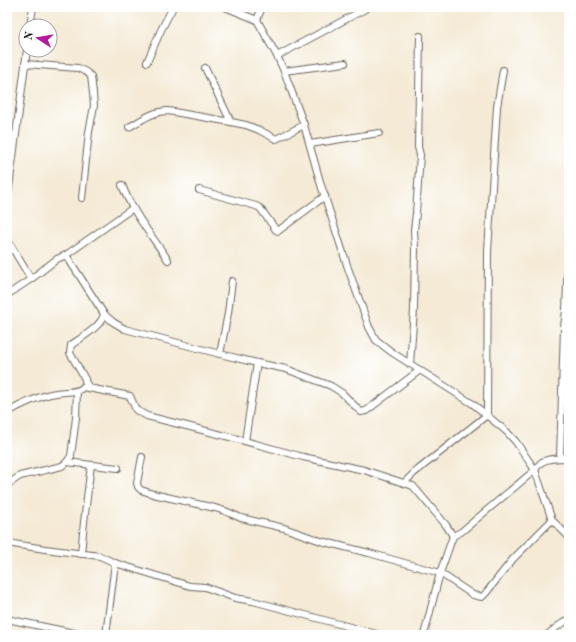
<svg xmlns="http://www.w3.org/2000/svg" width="576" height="642" viewBox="0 0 576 642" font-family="'Old Standard TT',serif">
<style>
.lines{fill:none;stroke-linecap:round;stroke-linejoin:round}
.minor-casing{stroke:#68645d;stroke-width:8}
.minor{stroke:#fff;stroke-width:6}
</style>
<rect width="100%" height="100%" fill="#fff"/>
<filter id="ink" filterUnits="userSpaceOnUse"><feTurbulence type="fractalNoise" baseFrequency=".025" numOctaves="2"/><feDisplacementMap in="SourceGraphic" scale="8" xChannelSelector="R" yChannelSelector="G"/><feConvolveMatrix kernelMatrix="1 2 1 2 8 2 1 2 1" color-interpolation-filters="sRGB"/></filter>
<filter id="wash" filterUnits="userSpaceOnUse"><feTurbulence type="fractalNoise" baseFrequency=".012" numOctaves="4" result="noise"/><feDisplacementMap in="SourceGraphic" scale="16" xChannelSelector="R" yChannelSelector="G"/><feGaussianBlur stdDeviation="0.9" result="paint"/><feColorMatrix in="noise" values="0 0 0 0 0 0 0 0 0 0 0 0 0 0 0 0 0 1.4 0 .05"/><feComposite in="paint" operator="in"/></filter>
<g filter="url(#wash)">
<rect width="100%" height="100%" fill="#f4ead5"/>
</g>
<g filter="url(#ink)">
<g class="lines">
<g class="minor-casing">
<g id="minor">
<path d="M225,7l32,13 20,36 7,15 20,54 17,60 27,83 21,59 7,13 17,13 80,51 33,27 10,11 19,28 17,50 17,17"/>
<path d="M257,20l5,-13"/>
<path d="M30,26l3,-19"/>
<path d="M277,56l88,-47"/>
<path d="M147,62l14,-32 12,-23"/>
<path d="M25,64l53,4 8,4 5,4 2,17 1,13 -5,26 -7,66"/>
<path d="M205,68l26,54"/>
<path d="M284,71l61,-8"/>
<path d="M129,127c13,-7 24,-16 39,-16l63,11 15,3 13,5 17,9 28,-14"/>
<path d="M7,135h8"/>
<path d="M310,144l69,-11"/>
<path d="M122,185c10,27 30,51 46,75"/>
<path d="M199,190l57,16 4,2 16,22 2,1 47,-35"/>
<path d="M7,203l20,-153"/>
<path d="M7,239l24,40"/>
<path d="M66,255l38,59c-2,12 -23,24 -33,31l-1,8 15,26v2l4,7"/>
<path d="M7,295l24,-16 26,-20 9,-4 67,-47"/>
<path d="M566,310l3,-77"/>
<path d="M104,314l9,8 12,7 95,25 37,9 29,6 45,17 11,7 19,19 5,-1 54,-41"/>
<path d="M220,354l8,-41 4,-32"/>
<path d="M410,364l4,-54 1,-62 -1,-18 2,-17 4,-58 -2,-8 2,-111"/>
<path d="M83,387l47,9 6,14 11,6 83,21 73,20 61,13 49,16 33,39 7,11"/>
<path d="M7,413c12,-8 35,-18 49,-20 8,-2 18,0 25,-4"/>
<path d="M245,441l12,-78"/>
<path d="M142,457l-5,26 1,4 3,3 12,4 62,14 10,3 16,7 43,10 37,13 48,12 71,20 33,22 9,2 4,-4 27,-34 39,-39"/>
<path d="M560,458l4,-131 2,-17h3"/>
<path d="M67,462l51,6"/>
<path d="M404,483l10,-10 73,-58 1,-164 9,-144 6,-37"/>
<path d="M7,485l13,-9 42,-10 5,-4 4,-6 5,-38 1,-27"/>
<path d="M7,543l38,6 55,7 15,7 75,23 15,1 30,11 18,3 127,34"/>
<path d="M81,554l3,-32 7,-57"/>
<path d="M7,619l76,16"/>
<path d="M106,635l9,-72"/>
<path d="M424,635l16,-62 13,-37 8,-4 74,-62c2,-3 4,-6 7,-8 6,-4 20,-4 27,-4"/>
<path d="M547,635l10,-8 12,-8"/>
</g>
</g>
<use href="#minor" class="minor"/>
</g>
</g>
<rect width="576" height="642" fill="none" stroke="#fff" stroke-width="24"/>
<g transform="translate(38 38) rotate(282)"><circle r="19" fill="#ffffff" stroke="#a4a4a4"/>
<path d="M0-3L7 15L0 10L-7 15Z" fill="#b5179e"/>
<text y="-6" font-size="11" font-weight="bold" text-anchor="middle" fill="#1c1c1c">N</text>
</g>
</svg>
